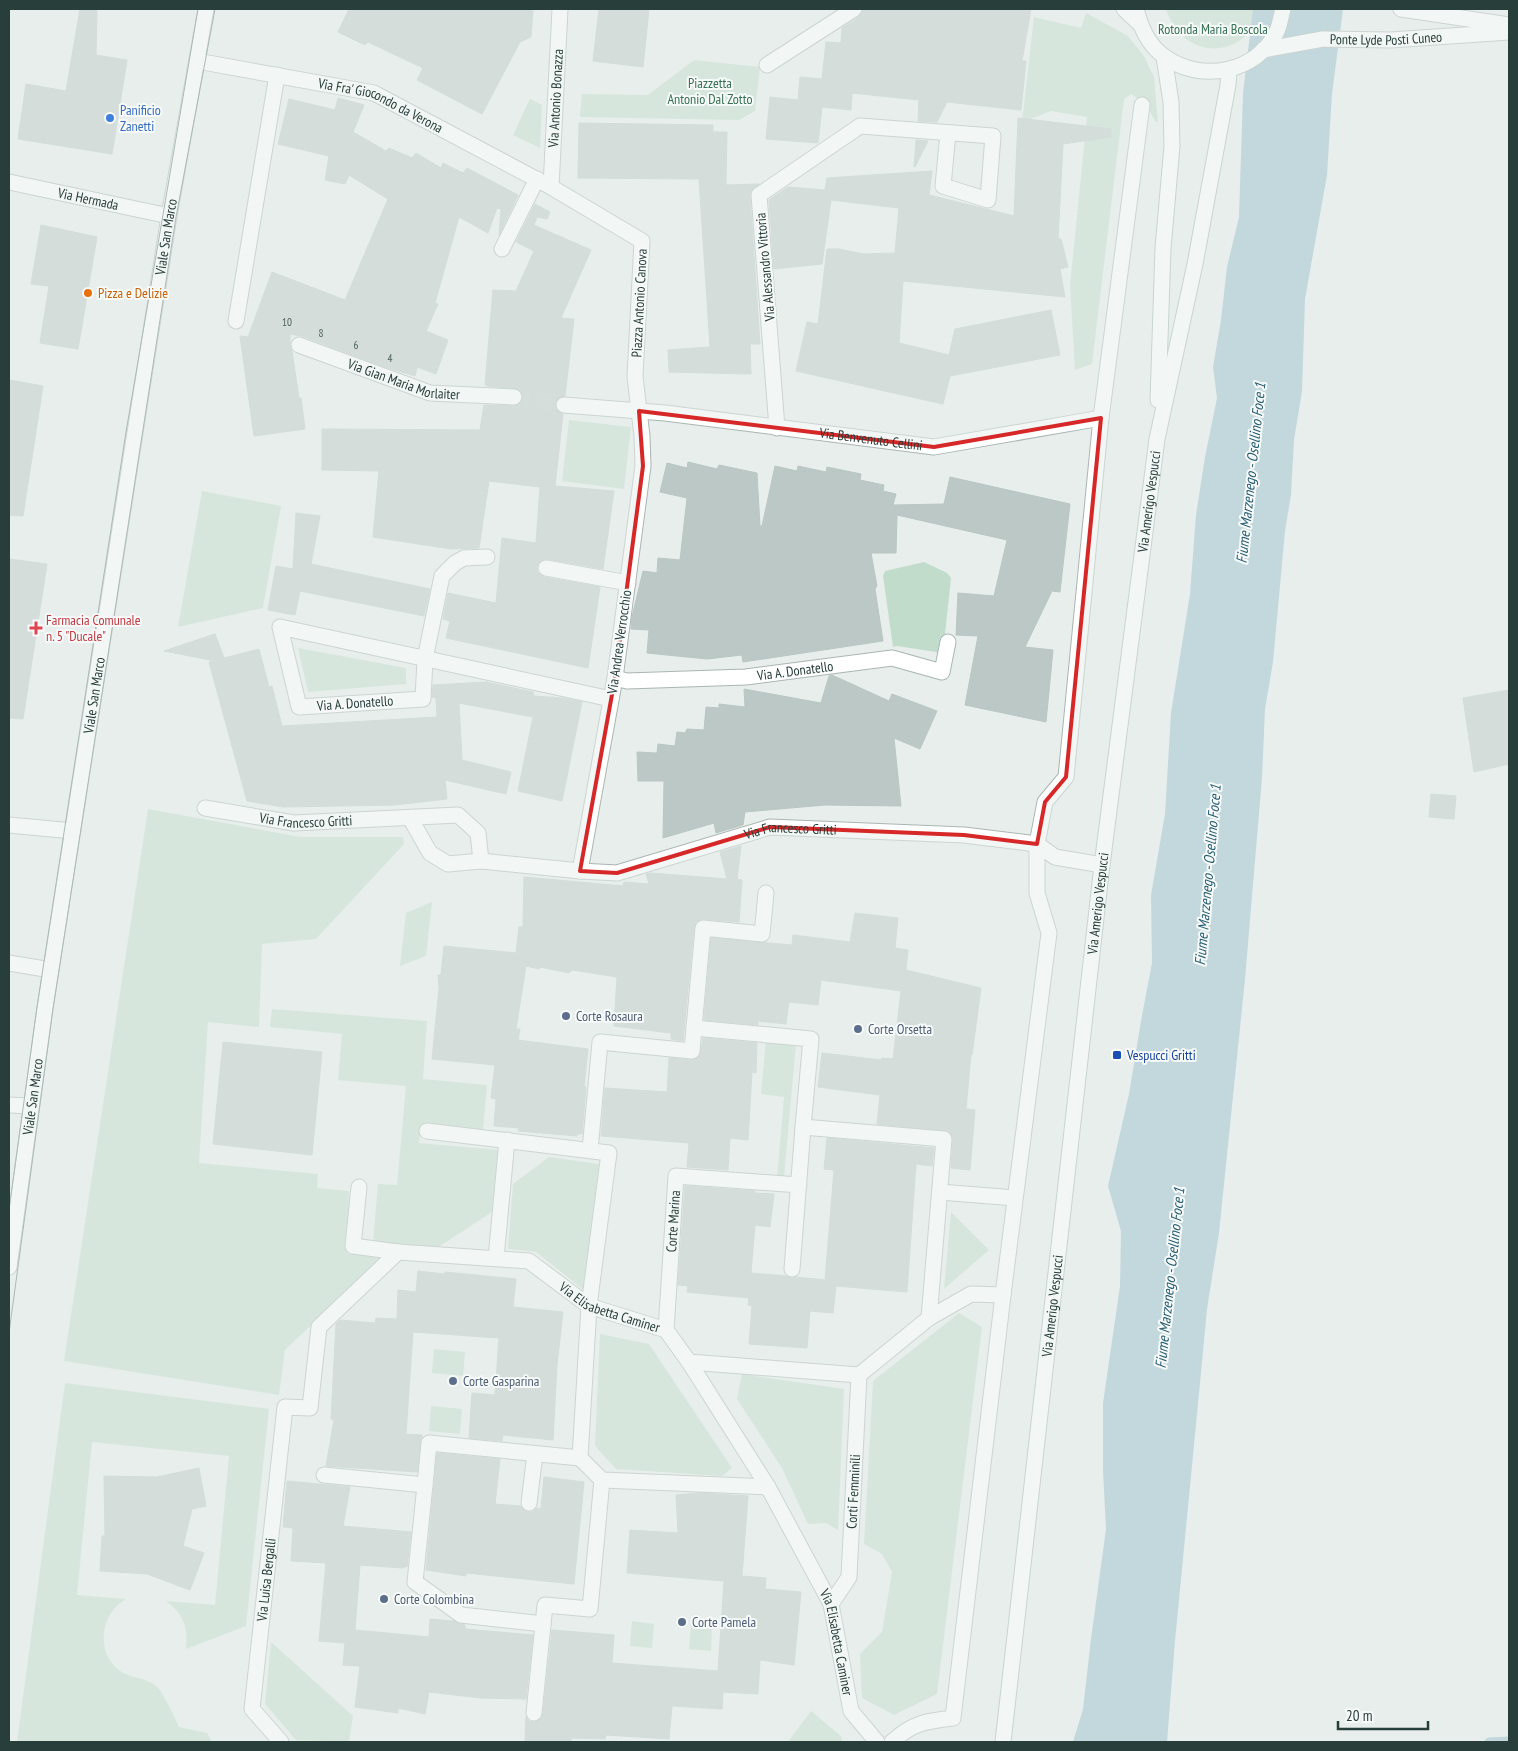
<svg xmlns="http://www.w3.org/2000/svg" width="1518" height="1751" viewBox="0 0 1518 1751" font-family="'PT Sans Narrow',sans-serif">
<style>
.green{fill:#c2dccc}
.water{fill:#95bdcc}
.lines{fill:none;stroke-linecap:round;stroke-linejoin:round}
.stream{stroke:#95bdcc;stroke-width:9}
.building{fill:#bcc8c5;stroke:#b9c7c3}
.minor-tunnel{stroke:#c1cbc8;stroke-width:15;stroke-dasharray:15 8;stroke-linecap:butt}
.service-casing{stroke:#aab6b3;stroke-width:17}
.minor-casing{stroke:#aab6b3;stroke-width:17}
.tertiary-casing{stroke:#aab6b3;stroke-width:17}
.secondary-casing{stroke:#a3b5b1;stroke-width:17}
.service{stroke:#fff;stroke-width:15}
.minor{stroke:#fff;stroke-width:15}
.tertiary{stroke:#fff;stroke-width:15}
.secondary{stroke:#fff;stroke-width:15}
.tram{stroke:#627976;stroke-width:1}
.marked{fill:none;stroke:#d62828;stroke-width:4;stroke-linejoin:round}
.shop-dot{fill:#3f7fe0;stroke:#f7faf9;stroke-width:2}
.food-dot{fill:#e8710a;stroke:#f7faf9;stroke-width:2}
.health-dot{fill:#e0444e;stroke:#f7faf9;stroke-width:2}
.service-dot{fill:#5c6f8a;stroke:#f7faf9;stroke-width:2}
.transit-dot{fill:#1a4fb4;stroke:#f7faf9;stroke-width:2}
.labels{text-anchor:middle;stroke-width:4;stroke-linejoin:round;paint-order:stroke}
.number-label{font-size:11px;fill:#4c605e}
.park-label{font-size:14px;fill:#357153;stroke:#f7faf9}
.street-label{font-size:14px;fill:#273e3b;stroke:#f7faf9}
.shop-label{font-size:14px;fill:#366cbe;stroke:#f7faf9;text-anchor:start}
.food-label{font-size:14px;fill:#c56008;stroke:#f7faf9;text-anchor:start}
.health-label{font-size:14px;fill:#be3a42;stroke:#f7faf9;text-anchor:start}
.service-label{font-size:14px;fill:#4e5e75;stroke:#f7faf9;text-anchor:start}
.transit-label{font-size:14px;fill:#164399;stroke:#f7faf9;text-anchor:start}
.water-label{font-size:15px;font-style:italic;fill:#275e74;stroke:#f7faf9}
</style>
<rect width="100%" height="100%" fill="#e7eeeb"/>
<g class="green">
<path d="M1166,9h95c-15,53 -79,52 -95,0z"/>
<path d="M1086,13l42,23 16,20 10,21 4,45h-2l-12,-19 -13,-9 -7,5 -32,265 -17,6 -5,-85 17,-168 -36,-6 -29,11 12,-105 47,11z"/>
<path d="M694,60l66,7 -5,44 -16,9 -159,-3 2,-23 66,1z"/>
<path d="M530,99l12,6 -2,43 -27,-13z"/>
<path d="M569,420l62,7 -7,62 -62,-8z"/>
<path d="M202,491l79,15 -18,102 -85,19z"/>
<path d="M924,562l23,11 4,5 -8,75 -46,-7 -4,1 -10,-71 2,-5z"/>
<path d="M298,648l108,20v16l-98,8z"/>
<path d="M148,809l153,28h102l1,7 -88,95 -54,5 -3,83 -51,-5 -9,141 119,11 -1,14 32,3 -2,62 37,3 -99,94 -6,45 -215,-34z"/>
<path d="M432,902l-6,54 -26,10 6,-53z"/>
<path d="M272,1009l155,12 -4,58 64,6 -4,45 -62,-6 -2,19 79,7 -6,62 -55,36 -64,-5 5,-59 19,1 9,-99 -68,-6 4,-46 -72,-7z"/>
<path d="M766,1040l30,3 -12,135h-7l7,-81 -23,-3z"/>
<path d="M549,1157l50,7 -15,126 -48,-38 -28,-3 5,-65z"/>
<path d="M951,1212l38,38 -45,39z"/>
<path d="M959,1313l23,14 -45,367 -43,21 -32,-17 -2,-44 22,-22 10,-60 -10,-18 -18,-10 9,-163z"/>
<path d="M600,1334l49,10 83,124 -10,8 -106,-7 -21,-23z"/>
<path d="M434,1349l31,3 -2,24 -31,-3z"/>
<path d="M742,1374l102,15 -6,141 -12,-7 -18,1 -26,-56 -45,-69z"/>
<path d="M65,1383l204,26 -23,217 -60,23c2,-23 -2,-34 -20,-48l49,4 14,-149 -137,-14 -15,153 49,4c-4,3 -9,6 -12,10 -15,18 -14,47 5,61 11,9 29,7 38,17 6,5 18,31 22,40l28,6 5,9h-195z"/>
<path d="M431,1406l31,3 -2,25 -31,-3z"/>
<path d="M632,1621l22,3 -2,24 -22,-2z"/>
<path d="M691,1624l21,2 -1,25 -22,-2z"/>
<path d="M271,1642l82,74 -4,26 -53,-2 -31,-36z"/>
<path d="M811,1711l30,25 1,6h-54z"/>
</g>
<path class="water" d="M1253,9h90l-11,85 -5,81 -22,124 -3,92 -8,49 -3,55 -6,36 -12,131 -8,47 -3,69 -17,201 -26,254 -12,76 -7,74 -25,258 -8,101h-94l10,-33 8,-70 15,-110 -3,-58v-68l17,-117 1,-55 -13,-45 21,-92 12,-73 11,-58 -1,-68 14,-81 6,-101 19,-119 6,-79 9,-58 12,-59 -4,-31 8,-47 6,-53 12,-50 4,-124z"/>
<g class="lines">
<path class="stream" d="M1489,1742l20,-1"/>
</g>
<g class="building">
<path d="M80,9h17l-1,46 31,5 -15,94 -94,-15 8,-55 40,7z"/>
<path d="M349,9h184l-2,28 -11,5 -38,72 -65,-34 6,-12 -55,-26 -3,3 -27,-13z"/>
<path d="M599,9h50l-6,58 -50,-6z"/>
<path d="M863,9h168l-9,52h4l-5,49 -74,-8 -10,20 -19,-1 1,-21 -67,-7 -1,17 -29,-3 -4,36 -52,-4 4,-42 28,3 2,-23 22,2 4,-37 15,1 1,-15 17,-11z"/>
<path d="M338,98l26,7 -11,27 33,19 3,-3 23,10 4,-5 25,15 2,-5 20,10 4,-5 51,27 -19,40 2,-26 -4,-1 -9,25 -29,-16 -24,86 3,1 -12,27 22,9 -12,34 -19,-7 -2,9 -30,-9 -83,-31 -12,-2v12l2,5 7,47h2l4,31 -51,7 -14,-100 8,1 24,-65 73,28 43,-101 -39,-24 -4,9 -20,-4 4,-24 -51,-12 11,-45 46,11z"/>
<path d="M1018,118l93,11v8l-48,7 -5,95h3l7,28 -8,2 5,28 -162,-16 -4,62 50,12 6,-26 96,-19 9,45 -110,21 -7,28 -147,-33 11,-49 11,2 9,-75h12l24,5 32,-1 4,-45 -68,-8 -9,64 -48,5 -5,-69 19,-13 37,3 2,-12 105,-7 -3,24 85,21z"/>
<path d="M579,123l134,2v7h14l-1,53 33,-1 -8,7 -1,5 10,148h-10l1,30 -82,-2 -1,-22 42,-3 -11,-168 -121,-1z"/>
<path d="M916,140l12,1 -13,26h-1z"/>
<path d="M535,204l15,8 -3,7 -10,-2 -3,8 57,25 -30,68 13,1 -9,77 -5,1 -5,7 1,5 7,5 -8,72 59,5 -11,78 -56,-10 -8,3 -2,5v5l7,5 56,10 -12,81 -142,-30 4,-17 -7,-2 5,-26 48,10 6,-65 34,5 4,-56 -51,-6 -10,67 -28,1 -78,-12 6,-66 -57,-1v-41l158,1 4,-25 30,1 8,-4v-9l-3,-4 -32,-3v-1h-2l8,-95 23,1 18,-40 -18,-9z"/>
<path d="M41,225l56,12 -19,112 -38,-6 9,-57 -18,-2z"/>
<path d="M9,380l34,6 -20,130 -14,-1z"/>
<path d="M688,462l29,7 2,-4 38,8 3,53h2l13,-60 22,5 1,-5 28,6 1,-5 34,7 -1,6 24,5 -1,6 13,3 -3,11 51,-1 6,-27 120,27 -10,88 -8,-1 -27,56 28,3 -7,72 -81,-17 13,-69 -22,-1 2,-42 36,3 13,-56 -110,-25 -1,38h-25l6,33 -2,3 8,52 -140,21 -1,-7 -35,4 -60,-6 2,-23 -18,-1 1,-12 11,-46 14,2 1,-15 22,2 7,-62 -27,-6 7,-29 20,5z"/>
<path d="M296,513l24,3 -9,48 119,25 -6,27 -124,-25 -5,24 -27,-5 8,-44 17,3z"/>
<path d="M9,559l38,5 -24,155 -14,-1z"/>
<path d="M215,634l9,24 35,-9 10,38 3,-1 10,40 155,-9 -1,-19 -4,-1 1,-12 53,-3 47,10 1,4 28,2 20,4 -20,99 -44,-10 15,-74 -74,-14 3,57 49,12 -5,22 -61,-14 2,19 -53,6 -111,2 -36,-6 -38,-139 6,-1 -51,-10z"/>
<path d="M832,675l57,26 3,-7 45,17 -17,38 -26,-11 7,68 -76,-1 -80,7 -2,13 -27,8 -2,-10 -51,15 1,-57h-26l-1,-29 20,1 1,-9 17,2 2,-14 8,1 2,-4 17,1 2,-23 13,1v-4l26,3 -1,-18 77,14 8,-27z"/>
<path d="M1509,690v74l-35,8 -11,-74z"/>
<path d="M1431,794l25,2 -2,23 -25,-2z"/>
<path d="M741,846l-4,33 5,1 -3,42 -36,-3 -7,3 -2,5 -11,114 -12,-2v-6l-57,-7 3,-49 -45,-7 -3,3 -29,-6 -1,2 -13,-3 -10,63h4l-2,11 70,9 -4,37 2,1 -4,47h-5v2l-59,-5 1,-3 -25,-2 2,-27 -5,-1 4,-33 -63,-6 7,-71 -1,-13h3l3,-29 72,7 3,-26h4l1,-50 99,9 1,-4 25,2 -3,-10 5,-1 76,6 -7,-27z"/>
<path d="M855,913l43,5 -3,30 13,2 -2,20 75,18 -9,67 -1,-1 -5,55 9,1 -5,60 -19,-2 2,-29 -4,-8 -72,-7 3,-29 -62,-8 4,-34 59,7 1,-2 11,1 8,-68 -80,-11 -3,25 -29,-3 -3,22 -28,-3v4l-54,-5 7,-82 81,7 1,-10 57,7z"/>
<path d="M703,1038l54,5 -1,30 -4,-1 -4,68 -18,-2 -2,32 -41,-3 2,-24 -88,-7 4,-48 62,4 2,-34 22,2 5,-1 5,-7z"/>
<path d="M223,1042l99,10 -10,103 -99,-11z"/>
<path d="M827,1138l107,10 -2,18 -16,-2 -9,128 -71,-6 -3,27 -23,-2 -3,37 -58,-4 3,-38 -4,-1 1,-7 -62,-6 1,-6 -10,-1 7,-99 70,5v2l19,1 -4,33 -15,-2 -4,48 35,3 5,2 5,-1 29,3 9,-110 -10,-1z"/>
<path d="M418,1271l27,3v-2l71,7 -3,28 50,5 -6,53 -4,75 -50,-5 -1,6 -33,-3 3,-45 23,2 4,-57 -86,-6 -7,102 16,1 -5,37 -91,-6 8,-46 -3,-1 5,-95 4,-4 35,3 1,-5 21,1 1,-29 18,2z"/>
<path d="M437,1453l63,6 -5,45 25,2 7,6h5l5,-4 4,1 3,-32 40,5 -10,102 -108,-11v3l-40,-6z"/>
<path d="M199,1468l7,38 -14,3 -9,37 21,7 -14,37 -43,-16 -47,-3 2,-35h3l-1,-60 53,1z"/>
<path d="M287,1481l63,6 -7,39 68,6 -4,35h-4v1l-43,-3 -5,65 74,7 1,-18 23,2 12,4v4l68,6 -7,64 -45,-1 -52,-6 -4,22 -27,-6v5l-43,-6 5,-41 -17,-1 2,-22 -26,-2 7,-78 -35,-2 2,-33 -10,-1z"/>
<path d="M699,1493l49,3 -6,80 24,2 -1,11 36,3 -7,73 -34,-5 -2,34 -35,-2 -1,17 -50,-3 -3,33 -63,-4 -1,4 -34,-1v4l-46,-1 1,-24 3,4 5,1 4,-1 5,-7 9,-84 62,5 -2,28 106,8 6,-90 -97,-8 3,-43 48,3 -2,-38z"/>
</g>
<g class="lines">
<path class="minor-tunnel" d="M514,397l50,8"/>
<g class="service-casing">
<g id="service">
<path d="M502,249l35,-70"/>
<path d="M236,321l41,-246"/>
<path d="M546,568l82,15"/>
<path d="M425,659l17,-83 13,-13 9,-5 23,-1"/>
<path d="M9,963l42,7"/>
<path d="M427,1131l182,22 -20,153"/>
<path d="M496,1258l11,-118"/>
<path d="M529,1503l6,-49"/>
</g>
</g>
<g class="minor-casing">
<g id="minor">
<path id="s1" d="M197,61l177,32 177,94 91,54 -7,136 7,59 1,30 -28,212 -35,193"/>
<path d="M767,65l87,-56"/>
<path id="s2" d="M9,182l160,34"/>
<path id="s3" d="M551,187l9,-178"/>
<path id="s4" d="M299,345l131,48 84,4"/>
<path id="s5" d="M564,405l101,8 269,34 167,-29"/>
<path d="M777,428l-18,-233 101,-69 133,10 -5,64 -45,-14 5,-53"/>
<path d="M425,659l-2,40 -124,8 -19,-80 331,72"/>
<path id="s6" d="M615,678l12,3 119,-4 146,-19 50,14 6,-30"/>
<path id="s7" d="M205,808l89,15 164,-8 20,18 3,28"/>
<path id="s8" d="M410,818l20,35 18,11 33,-3 99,10 37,2 153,-46 194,8 73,9 18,13 47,8"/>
<path d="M9,825l64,6"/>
<path d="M766,893l-4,41 -59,-6 -9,100 117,11 -8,88"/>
<path d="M9,1105l22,1"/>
<path d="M590,1150l10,-108 92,9 2,-23"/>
<path d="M359,1187l-6,59 45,6"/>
<path d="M940,1192l75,6"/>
<path d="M792,1269l11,-142 141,12 -15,179"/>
<path d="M589,1306l-9,152 22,22 166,7"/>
<path id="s9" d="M666,1330l10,-154 123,9"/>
<path d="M689,1362l170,13"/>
<path d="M324,1475l101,10 4,-42 151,15"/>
<path d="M425,1485l-10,97 46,33 82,9"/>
<path id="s10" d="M831,1604l18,-27 10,-202 70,-57 42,-24 32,1"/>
<path d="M534,1713l11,-108 45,4 12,-129"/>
<path id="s11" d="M281,1742l-29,-33 33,-302 25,1 9,-81 79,-75 131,9 60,45 77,24 23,32 79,125 63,117 20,107 26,31"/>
<path d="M892,1742c20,-19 34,-21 61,-24l50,-423 46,-362 -12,-40v-49l8,-42 21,-25 35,-359 41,-313"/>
</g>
</g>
<g class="tertiary-casing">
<g id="tertiary">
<path d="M1124,9l16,15"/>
<path d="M1401,9l108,16"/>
<path id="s12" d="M1263,50l60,-11 68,1 118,-8"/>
<path id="s13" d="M9,1267l36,-259 90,-575 34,-217 37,-207"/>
</g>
</g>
<g class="secondary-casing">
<g id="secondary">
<path d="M1136,9c5,19 12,36 29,48 36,26 92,16 112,-26 3,-7 4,-15 6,-22"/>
<path d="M1158,400l5,-152 9,-102 -1,-44 -7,-45"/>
<path id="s14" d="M1003,1742l99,-877 55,-426 38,-175 33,-179 1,-15"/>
</g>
</g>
<use href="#service" class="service"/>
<use href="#minor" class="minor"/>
<use href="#tertiary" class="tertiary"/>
<use href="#secondary" class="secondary"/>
<g class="tram">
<path d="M9,1210l28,-203 89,-575 72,-423"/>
<path d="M9,1333l44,-324 123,-792 39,-208"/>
</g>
</g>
<path d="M0 0H1518V1751H0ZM639,411l295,36 167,-29 -35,359 -21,25 -8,42 -73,-9 -194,-8 -153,46 -37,-2 35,-193 28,-212z" fill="#e7eeeb" fill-opacity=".55" fill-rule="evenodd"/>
<path class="marked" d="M639,411l295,36 167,-29 -35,359 -21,25 -8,42 -73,-9 -194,-8 -153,46 -37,-2 35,-193 28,-212z"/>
<circle class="shop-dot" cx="110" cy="118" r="5"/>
<circle class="food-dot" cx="88" cy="293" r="5"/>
<path class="health-dot" d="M33.5 620.5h5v5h5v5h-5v5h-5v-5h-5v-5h5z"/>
<g class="service-dot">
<circle cx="566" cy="1016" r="5"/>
<circle cx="858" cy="1029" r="5"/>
<circle cx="453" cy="1381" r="5"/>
<circle cx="384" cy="1599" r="5"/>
<circle cx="682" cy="1622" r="5"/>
</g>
<rect class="transit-dot" x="1112" y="1050" width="10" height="10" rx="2.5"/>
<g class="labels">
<g class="number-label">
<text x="287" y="326">10</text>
<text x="321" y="337">8</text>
<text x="356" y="349">6</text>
<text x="390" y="362">4</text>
</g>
<g class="park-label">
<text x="1213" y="34">Rotonda Maria Boscola</text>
<text x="710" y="88">Piazzetta<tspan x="710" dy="16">Antonio Dal Zotto</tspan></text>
</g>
<g class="street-label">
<text dy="5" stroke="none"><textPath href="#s12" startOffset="124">Ponte Lyde Posti Cuneo</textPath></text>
<text dy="5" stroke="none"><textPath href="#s3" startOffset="89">Via Antonio Bonazza</textPath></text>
<text dy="5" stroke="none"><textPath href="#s1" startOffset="190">Via Fra' Giocondo da Verona</textPath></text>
<text dy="5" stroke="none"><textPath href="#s2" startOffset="81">Via Hermada</textPath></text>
<text dy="5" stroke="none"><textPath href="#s13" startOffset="1042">Viale San Marco</textPath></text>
<text transform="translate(765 267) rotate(-95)" y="5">Via Alessandro Vittoria</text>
<text transform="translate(639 303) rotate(-87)" y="5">Piazza Antonio Canova</text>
<text dy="5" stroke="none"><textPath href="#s4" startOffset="111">Via Gian Maria Morlaiter</textPath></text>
<text dy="5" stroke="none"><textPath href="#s5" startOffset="309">Via Benvenuto Cellini</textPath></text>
<text dy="5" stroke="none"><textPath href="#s14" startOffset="1249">Via Amerigo Vespucci</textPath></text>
<text transform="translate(619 642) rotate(-82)" y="5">Via Andrea Verrocchio</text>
<text dy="5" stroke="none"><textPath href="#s6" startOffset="181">Via A. Donatello</textPath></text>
<text dy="5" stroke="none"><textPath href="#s13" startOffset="578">Viale San Marco</textPath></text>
<text transform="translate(355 703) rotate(-4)" y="5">Via A. Donatello</text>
<text dy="5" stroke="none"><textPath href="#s7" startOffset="102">Via Francesco Gritti</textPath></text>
<text dy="5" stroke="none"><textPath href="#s8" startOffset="411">Via Francesco Gritti</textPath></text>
<text dy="5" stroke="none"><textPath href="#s14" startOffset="844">Via Amerigo Vespucci</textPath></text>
<text dy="5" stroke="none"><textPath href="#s13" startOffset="172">Viale San Marco</textPath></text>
<text dy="5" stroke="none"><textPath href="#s9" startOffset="109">Corte Marina</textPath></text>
<text dy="5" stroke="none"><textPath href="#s11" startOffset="789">Via Elisabetta Caminer</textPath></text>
<text dy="5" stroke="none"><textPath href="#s14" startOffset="439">Via Amerigo Vespucci</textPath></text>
<text dy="5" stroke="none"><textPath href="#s10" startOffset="118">Corti Femminili</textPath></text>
<text dy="5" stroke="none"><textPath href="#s11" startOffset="174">Via Luisa Bergalli</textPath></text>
<text dy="5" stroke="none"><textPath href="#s11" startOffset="1209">Via Elisabetta Caminer</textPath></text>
</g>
<g class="shop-label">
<text x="120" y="115">Panificio<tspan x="120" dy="16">Zanetti</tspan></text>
</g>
<g class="food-label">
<text x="98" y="298">Pizza e Delizie</text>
</g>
<g class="health-label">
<text x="46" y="625">Farmacia Comunale<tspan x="46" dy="16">n. 5 "Ducale"</tspan></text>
</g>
<g class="service-label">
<text x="576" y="1021">Corte Rosaura</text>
<text x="868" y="1034">Corte Orsetta</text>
<text x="463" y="1386">Corte Gasparina</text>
<text x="394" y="1604">Corte Colombina</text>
<text x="692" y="1627">Corte Pamela</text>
</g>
<g class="transit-label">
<text x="1127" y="1060">Vespucci Gritti</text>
</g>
<g class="water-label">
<text transform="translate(1251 473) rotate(-84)" y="5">Fiume Marzenego - Osellino Foce 1</text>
<text transform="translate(1208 875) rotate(-85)" y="5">Fiume Marzenego - Osellino Foce 1</text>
<text transform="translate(1170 1278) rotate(-84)" y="5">Fiume Marzenego - Osellino Foce 1</text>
</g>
</g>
<rect width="1518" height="1751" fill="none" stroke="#273e3b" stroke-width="20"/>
<path d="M1338 1721v8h90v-8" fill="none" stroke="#273e3b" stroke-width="2.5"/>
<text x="1346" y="1721" font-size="15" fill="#273e3b" stroke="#f7faf9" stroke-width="4" paint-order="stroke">20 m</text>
</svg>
